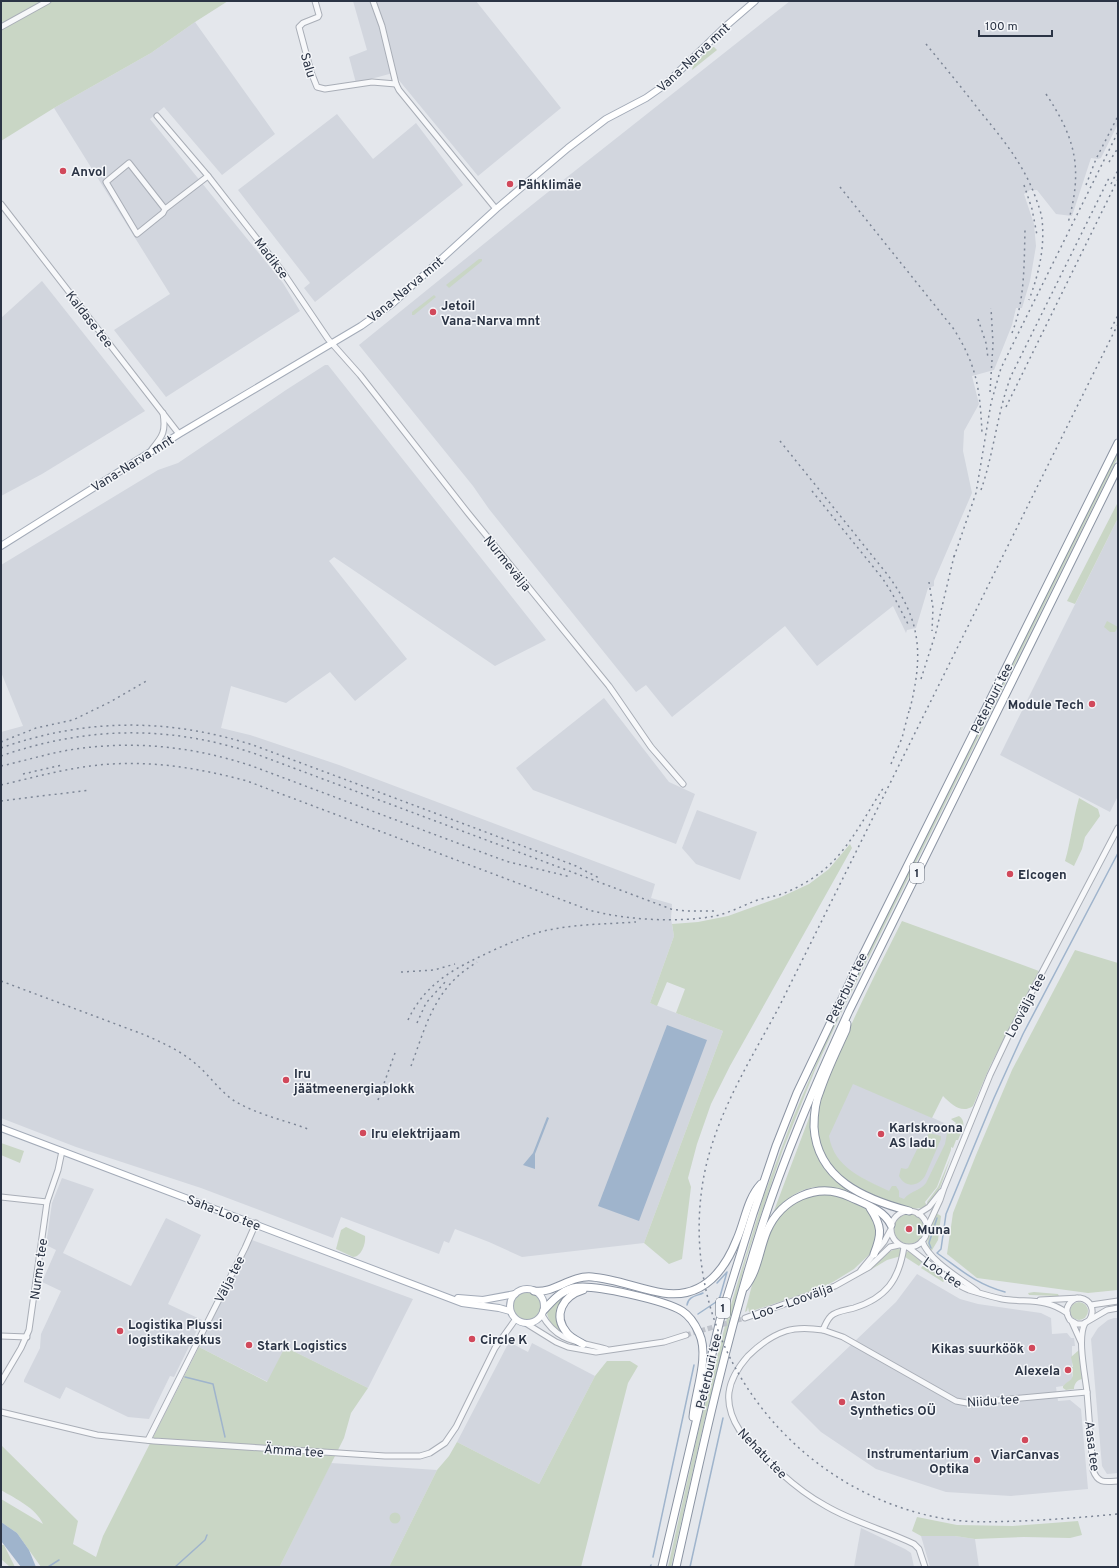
<svg xmlns="http://www.w3.org/2000/svg" width="1119" height="1568" viewBox="0 0 1119 1568" font-family="Overpass,sans-serif">
<style>
.built{fill:#d2d6de}
.green{fill:#c9d6c5}
.water{fill:#9fb4cc}
.lines{fill:none;stroke-linecap:round;stroke-linejoin:round}
.stream{stroke:#9fb4cc;stroke-width:1.5}
.minor-tunnel{stroke:#bfc3cb;stroke-width:5;stroke-dasharray:5 2.5;stroke-linecap:butt}
.minor-casing{stroke:#a9aeb7;stroke-width:7}
.major-casing{stroke:#a3abb8;stroke-width:8}
.highway-casing{stroke:#8b94a3;stroke-width:9}
.minor{stroke:#f7f8fa;stroke-width:5}
.major{stroke:#fff;stroke-width:6}
.highway{stroke:#fff;stroke-width:7}
.rail{stroke:#7d8696;stroke-width:1.5;stroke-dasharray:2 4;stroke-linecap:butt}
.poi-dot{fill:#d1495b;stroke:#f4f6f9;stroke-width:1.5}
.labels{text-anchor:middle;stroke-width:3;stroke-linejoin:round;paint-order:stroke}
.shield{fill:#f4f6f9;stroke:#676e7b;stroke-width:1}
.shield-label{font-size:12px;font-weight:bold;fill:#2b3445}
.street-label{font-size:13px;fill:#2b3445;stroke:#f4f6f9}
.poi-label{font-size:13px;font-weight:bold;fill:#2b3445;stroke:#f4f6f9;text-anchor:start}
</style>
<rect width="100%" height="100%" fill="#e4e7ec"/>
<g class="built">
<path d="M353,1h123l85,107 -83,68 -85,-103 -37,10 -7,-26 18,-7z"/>
<path d="M790,1h328v123l-17,34 -3,1 -7,-1 -19,58 -16,-2 -19,-24h-7l-6,4 10,30 2,22 -6,35 -8,27h-6l-4,17 -18,45 -22,6 7,28 -15,27 -1,20 9,42 -38,88v5l-6,2 -12,40 -9,2 -1,3 -13,-27 -76,60 -32,-40 -113,91 -26,-32 -10,7 -107,-133 -40,-50 -16,-23 -114,-141 179,-145z"/>
<path d="M195,22l80,112 -53,41 -58,-68 -14,12 133,164 17,28 -134,86 -52,-67 56,-36 -116,-186 97,-55z"/>
<path d="M337,114l36,45 43,-36 47,62 -148,117 -11,-14 6,-5 -72,-93z"/>
<path d="M42,281l103,130 -103,63 -41,22v-178z"/>
<path d="M325,365h3l218,275 -51,26 -161,-109 -5,4 78,98 -52,42 -25,-29 -44,31 -55,-17 -10,42 29,7 89,30 316,119 -4,14 21,6 -1,15 3,17 -24,67 73,28 -79,212 -122,14 -33,-15 -34,-13 -6,14 -5,-2 -5,13 -98,-37 -8,21 -132,-50 -125,-41 -75,-29v-386l22,-6 -22,-54v-107l157,-95 20,-7 108,-73z"/>
<path d="M1118,518v278l-8,16 -110,-57z"/>
<path d="M604,698l65,84 26,12 -19,50 -143,-54 -17,-22z"/>
<path d="M697,810l60,22 -17,48 -44,-16 -14,-16z"/>
<path d="M839,1075l116,53 -31,66 -19,7 -62,-33 -15,-22 -2,-24z"/>
<path d="M62,1178l32,11 -31,64 68,33 35,-68 35,17 -33,69 34,16 -28,57 -4,-1 -21,43 -21,-2 -62,-30 -6,12 -36,-17v-2l16,-32 1,-14 20,-43 -19,-9 14,-32 -10,-5 6,-42z"/>
<path d="M252,1240l161,59 -45,89 -83,-41 -17,35 -69,-35z"/>
<path d="M917,1274l43,25 18,5 63,9 10,5 1,16 15,-1 4,5h3l1,8h-3v33l-9,7 -7,1 2,14 12,-1 11,9 7,80 -77,7 -65,-4 -70,-23 -55,-37 -30,-30 105,-100z"/>
<path d="M1114,1318h4v155l-11,1 -5,-8 -11,-127 7,-11 10,-8z"/>
<path d="M509,1342l19,10 4,-9 63,33 -56,108 -82,-42z"/>
<path d="M331,1463l106,7 -48,97 -109,-1z"/>
<path d="M861,1528l44,21 6,4 3,14h-60z"/>
<path d="M921,1536h34l20,3 4,28h-49z"/>
</g>
<g class="green">
<path d="M1,1h227l-33,21 -44,31 -97,55 -53,33z"/>
<path d="M712,47h2l3,3 -25,20 1,-5z"/>
<path d="M479,259h3v2l-33,27 -3,-3z"/>
<path d="M434,295l2,2 -22,18h-2v-3z"/>
<path d="M1118,451v6l-277,556 -26,57 -33,82 -35,104 -43,166 -33,145h-3l32,-143 27,-106 36,-120 29,-78 45,-105z"/>
<path d="M1118,502v16l-43,86 -8,-3z"/>
<path d="M1107,621l11,6 -3,5h-5l-6,-5z"/>
<path d="M1079,798l19,11 2,7 -15,21 -3,12 -8,17 -9,-5c6,-21 8,-42 14,-63z"/>
<path d="M850,844l2,4 -122,218 -19,38 -14,40 -9,34 3,9 -9,72 -13,5 -25,-21 79,-212 -47,-18 9,-24 -18,-7 -10,24 -7,-3 24,-67 -2,-12 26,-2 30,-6 53,-19 28,-13 20,-15z"/>
<path d="M902,921l137,50 -49,95 -17,40c-11,8 -21,-1 -30,-10l-11,22 -79,-34 -24,52c5,32 35,43 60,55l3,-5h4l3,5v6l5,2c6,-8 16,-8 22,-16l19,-39 4,-21 5,3 2,-3 -5,-4 8,-3c9,6 2,17 -1,24h-2l-3,8 -2,-1v3l-14,37 -12,15 2,4c-20,9 -45,-7 -63,-15 -25,-11 -46,-33 -47,-61 -1,-25 9,-47 19,-70 19,-47 43,-93 66,-139z"/>
<path d="M1075,950l43,13v327l-30,3 -111,-15 -30,-24 6,-41 23,-58 36,-85z"/>
<path d="M812,1110c-4,60 20,71 68,95l-1,3c-29,-15 -59,-33 -90,-10 -7,5 -11,12 -17,18z"/>
<path d="M929,1133l12,3v3l-16,37c-7,11 -20,12 -26,0l2,-8 5,1 2,-1 13,-27 3,1z"/>
<path d="M1,1143l23,8 -4,12 -19,-8z"/>
<path d="M951,1156l-11,32 -12,17 -1,-3 11,-15z"/>
<path d="M823,1193l15,3 25,10 8,8 7,16 -6,22 -18,17 -21,13 -18,8 -66,22 -1,-5 -1,4 -2,1c9,-33 22,-100 57,-114 6,-2 14,-3 21,-5z"/>
<path d="M936,1213l5,3 -3,24 -7,12c-8,-12 -1,-27 5,-39z"/>
<circle cx="909" cy="1229" r="15"/>
<path d="M346,1227l19,9c1,8 -4,21 -12,21l-17,-8 5,-19z"/>
<path d="M897,1248l5,2 -1,6 -14,4 -20,12 22,-20z"/>
<path d="M908,1251l14,11 -3,4 -14,-9v-3z"/>
<path d="M925,1263l20,17 -2,2 -22,-14z"/>
<circle cx="527" cy="1306" r="15"/>
<path d="M1034,1292l24,2 1,2 -30,-1 -1,-2z"/>
<path d="M565,1295c-10,12 -11,26 -2,39l-12,-9 -4,-11 5,-9z"/>
<circle cx="1079" cy="1311" r="9"/>
<path d="M199,1347l68,35 18,-35 83,41 -17,25 -7,25 -64,128 1,1h-240l-24,-34 -16,-11v-23l42,25c-7,-16 -27,-25 -42,-34v-45l77,76 -5,23 23,13 7,-21z"/>
<path d="M1079,1350l3,29c-5,1 -8,5 -8,10l-8,1 -3,-2v-2c8,-8 11,-4 9,-19h1l-2,-10z"/>
<path d="M607,1361h23l8,5 -10,17 -47,184h-192l48,-97 12,-14 8,-14 82,42 56,-108z"/>
<circle cx="395" cy="1518" r="5.5"/>
<path d="M917,1517l40,8 56,1 65,-5 4,14 -12,3 -46,-1 -49,2 -20,-3h-34l-9,-5z"/>
<path d="M1,1545h3l11,22h-5l-9,-8z"/>
</g>
<g class="water">
<path d="M667,1025l40,15 -68,181 -41,-15z"/>
<path d="M547,1117l2,1 -14,36v15l-12,-4 10,-12z"/>
<path d="M1,1522l16,11 12,17 7,17h-15l-20,-26z"/>
</g>
<g class="lines">
<g class="stream">
<path d="M931,1248l-2,-5 8,-25"/>
<path d="M1005,1292c-29,-8 -44,-22 -68,-39l4,-4 5,-35 48,-116 29,-64 95,-181"/>
<path d="M687,1305c1,-9 10,-9 16,-12"/>
<path d="M698,1314l21,-14 8,-28 -10,11"/>
<path d="M185,1377l28,7 12,53"/>
<path d="M653,1557l41,-192"/>
<path d="M48,1567l11,-7"/>
<path d="M175,1567l30,-27 2,-5"/>
<path d="M650,1567l1,-2"/>
<path d="M690,1567l33,-149"/>
</g>
<path class="minor-tunnel" d="M686,1335l59,-17"/>
<g class="minor-casing">
<g id="minor">
<path d="M315,1l4,14 -1,2 -15,6 -4,4 12,45 6,15 8,2 47,-7 24,2"/>
<path d="M373,1l9,25 14,58 3,6 97,119"/>
<path d="M1,27l47,-26"/>
<path d="M157,116l51,60 74,95 46,68 32,36 108,138 141,173 42,61 32,37"/>
<path d="M1,204l178,230"/>
<path d="M165,209l-2,4 -26,21 -31,-52 23,-19 36,46 43,-33"/>
<path d="M152,449c11,-13 14,-18 11,-36"/>
<path d="M1,1197l46,5"/>
<circle cx="909" cy="1229" r="18"/>
<path d="M918,1214l11,-7 12,-15"/>
<path d="M927,1228l13,-28 4,-12 46,-113 18,-38 110,-209"/>
<path d="M922,1241c8,21 38,37 55,50"/>
<path d="M904,1247c-5,33 -18,51 -50,61 -7,2 -18,3 -23,8 -4,4 -6,9 -8,14 -13,-2 -25,-3 -37,1 -15,5 -27,14 -38,25 -22,25 -26,47 -8,75 25,28 53,57 86,75 27,16 59,24 88,38l5,5 6,18"/>
<path d="M909,1248c19,14 38,33 60,42 10,3 23,7 33,9 25,4 43,-2 65,14"/>
<path d="M861,1270l23,-28 6,-11"/>
<path d="M1077,1298c-10,4 -13,13 -7,22l7,4h6l24,-14 11,-2"/>
<path d="M1040,1300l40,-2c11,2 15,12 10,21"/>
<path d="M1091,1305l27,-4"/>
<path d="M542,1315c16,28 36,26 64,34"/>
<path d="M745,1318l90,-32 34,-19 21,-20 9,-2"/>
<path d="M1072,1322l9,20"/>
<path d="M527,1324l29,18 12,5 28,5 68,-10 22,-7"/>
<path d="M823,1330l20,7 113,64 11,2 120,-11c-2,-18 -10,-54 -2,-69"/>
<path d="M1,1336l26,1"/>
<path d="M1,1382l20,-34 8,-18 18,-128 11,-32 4,-19"/>
<path d="M1087,1392l6,78c5,14 12,12 25,11"/>
<path d="M1,1412l96,23 57,6 231,15h35l10,-3 15,-10 11,-16 39,-79 20,-28"/>
<path d="M148,1440l97,-192 11,-25"/>
</g>
</g>
<g class="major-casing">
<g id="major">
<path d="M1,546l178,-112 182,-108 31,-22 104,-95 72,-61 38,-29 40,-21 20,-14 60,-58 29,-25"/>
<path d="M1,1128l461,175 37,5 11,3"/>
<circle cx="527" cy="1306" r="17"/>
<path d="M458,1298l25,2 32,-6"/>
</g>
</g>
<g class="highway-casing">
<g id="highway">
<path d="M847,1024l-1,6c-9,20 -19,40 -26,61 -5,11 -6,24 -6,36 3,52 50,72 95,84"/>
<path d="M870,1208c12,18 12,26 4,46"/>
<path d="M745,1287c13,-16 14,-37 22,-56 14,-32 50,-50 83,-34 15,7 34,13 41,28"/>
<path d="M534,1291c20,3 36,-16 58,-14 24,2 47,12 71,16 39,6 61,-21 74,-54 8,-18 10,-40 24,-55"/>
<path d="M544,1310c8,-9 17,-19 29,-22 19,-5 93,13 109,23 8,5 13,13 17,22 11,23 -4,59 -6,84"/>
<path d="M583,1344c-5,-3 -12,-6 -16,-11 -15,-18 -4,-37 16,-43"/>
<path d="M662,1567l58,-247 33,-106 23,-68 21,-53 64,-134 257,-516"/>
<path d="M676,1567c25,-112 49,-225 84,-335 24,-76 56,-149 89,-221l269,-544"/>
</g>
</g>
<use href="#minor" class="minor"/>
<use href="#major" class="major"/>
<use href="#highway" class="highway"/>
<g class="rail">
<path d="M926,44c18,22 36,44 53,66 22,27 44,53 56,86 3,8 6,16 7,23 3,29 -3,54 -13,81"/>
<path d="M1046,94c30,45 37,75 22,129"/>
<path d="M1109,162l9,-14"/>
<path d="M1111,184l7,-14"/>
<path d="M1024,185l8,24 5,26"/>
<path d="M1086,185l10,-26 22,-43"/>
<path d="M840,187l113,141c24,37 27,62 29,105"/>
<path d="M978,319l8,24 2,15"/>
<path d="M1118,324l-339,683c-30,56 -65,110 -76,174 -26,157 82,307 237,337 27,5 52,4 79,3 33,-1 66,-4 99,-7"/>
<path d="M1111,329l7,-14"/>
<path d="M1012,333c13,-33 12,-68 13,-103"/>
<path d="M990,392l3,-48 -2,-36"/>
<path d="M1006,407l112,-228"/>
<path d="M780,441l107,133c36,48 36,83 22,139"/>
<path d="M981,490c13,-37 16,-77 30,-114l98,-198"/>
<path d="M812,491l71,88 10,16 16,31"/>
<path d="M954,557l22,-64 15,-90 10,-35 117,-236"/>
<path d="M929,582l4,26 -1,23"/>
<path d="M921,679l15,-47 19,-80"/>
<path d="M1,742l35,-14 37,-8 37,-18 38,-22"/>
<path d="M1,748c85,-30 167,-30 252,-3l302,113 21,8 23,12"/>
<path d="M1,756c86,-30 169,-31 255,-2l415,155 15,2h28"/>
<path d="M891,764l11,-26 8,-31"/>
<path d="M1,766c23,-5 45,-12 68,-16 63,-10 123,-4 183,16l240,90 17,6 62,15"/>
<path d="M23,774l39,-9"/>
<path d="M1,785c30,-7 59,-15 89,-19 54,-7 105,1 157,15l342,129c36,10 90,13 126,6 14,-3 27,-10 40,-15 8,-3 16,-4 24,-6 17,-6 33,-15 47,-27 25,-22 40,-54 58,-81"/>
<path d="M1,801l89,-11"/>
<path d="M401,972l33,-2 21,-6"/>
<path d="M1,981l144,54c18,8 36,16 51,29 13,11 23,26 37,36 22,14 51,20 75,29"/>
<path d="M408,1020c19,-40 50,-53 88,-71 19,-8 38,-17 58,-20 26,-5 54,-5 82,-7"/>
<path d="M417,1023l9,-20 20,-22"/>
<path d="M411,1066c11,-29 19,-61 41,-84 7,-8 16,-14 25,-20"/>
<path d="M378,1100l17,-47"/>
</g>
</g>
<g class="poi-dot">
<circle cx="63" cy="171" r="4"/>
<circle cx="510" cy="184" r="4"/>
<circle cx="433" cy="312" r="4"/>
<circle cx="1092" cy="704" r="4"/>
<circle cx="1010" cy="874" r="4"/>
<circle cx="286" cy="1080" r="4"/>
<circle cx="363" cy="1133" r="4"/>
<circle cx="881" cy="1134" r="4"/>
<circle cx="909" cy="1229" r="4"/>
<circle cx="120" cy="1331" r="4"/>
<circle cx="472" cy="1339" r="4"/>
<circle cx="249" cy="1345" r="4"/>
<circle cx="1032" cy="1348" r="4"/>
<circle cx="1068" cy="1370" r="4"/>
<circle cx="842" cy="1402" r="4"/>
<circle cx="1025" cy="1440" r="4"/>
<circle cx="977" cy="1460" r="4"/>
</g>
<g class="labels">
<g class="shield">
<rect x="910" y="863" width="14" height="20" rx="3"/>
<rect x="716" y="1298" width="14" height="20" rx="3"/>
</g>
<g class="shield-label">
<text x="917" y="877">1</text>
<text x="723" y="1312">1</text>
</g>
<g class="street-label">
<text transform="translate(693 57) rotate(-43)" y="5">Vana-Narva mnt</text>
<text transform="translate(309 65) rotate(73)" y="5">Salu</text>
<text transform="translate(272 258) rotate(53)" y="5">Madikse</text>
<text transform="translate(405 289) rotate(-40)" y="5">Vana-Narva mnt</text>
<text transform="translate(90 319) rotate(52)" y="5">Kaldase tee</text>
<text transform="translate(132 463) rotate(-32)" y="5">Vana-Narva mnt</text>
<text transform="translate(508 563) rotate(51)" y="5">Nurmevälja</text>
<text transform="translate(991 698) rotate(-63)" y="5">Peterburi tee</text>
<text transform="translate(846 988) rotate(-64)" y="5">Peterburi tee</text>
<text transform="translate(1025 1005) rotate(-62)" y="5">Loovälja tee</text>
<text transform="translate(224 1212) rotate(21)" y="5">Saha-Loo tee</text>
<text transform="translate(38 1269) rotate(-82)" y="5">Nurme tee</text>
<text transform="translate(943 1272) rotate(35)" y="5">Loo tee</text>
<text transform="translate(229 1279) rotate(-63)" y="5">Välja tee</text>
<text transform="translate(792 1301) rotate(-20)" y="5">Loo — Loovälja</text>
<text transform="translate(708 1371) rotate(-77)" y="5">Peterburi tee</text>
<text transform="translate(993 1400) rotate(-4)" y="5">Niidu tee</text>
<text transform="translate(1093 1446) rotate(83)" y="5">Aasa tee</text>
<text transform="translate(294 1450) rotate(4)" y="5">Ämma tee</text>
<text transform="translate(763 1453) rotate(46)" y="5">Nehatu tee</text>
</g>
<g class="poi-label">
<text x="71" y="176">Anvol</text>
<text x="518" y="189">Pähklimäe</text>
<text x="441" y="310">Jetoil<tspan x="441" dy="15">Vana-Narva mnt</tspan></text>
<text x="1084" y="709" text-anchor="end">Module Tech</text>
<text x="1018" y="879">Elcogen</text>
<text x="294" y="1078">Iru<tspan x="294" dy="15">jäätmeenergiaplokk</tspan></text>
<text x="889" y="1132">Karlskroona<tspan x="889" dy="15">AS ladu</tspan></text>
<text x="371" y="1138">Iru elektrijaam</text>
<text x="917" y="1234">Muna</text>
<text x="128" y="1329">Logistika Plussi<tspan x="128" dy="15">logistikakeskus</tspan></text>
<text x="480" y="1344">Circle K</text>
<text x="257" y="1350">Stark Logistics</text>
<text x="1024" y="1353" text-anchor="end">Kikas suurköök</text>
<text x="1060" y="1375" text-anchor="end">Alexela</text>
<text x="850" y="1400">Aston<tspan x="850" dy="15">Synthetics OÜ</tspan></text>
<text x="969" y="1458" text-anchor="end">Instrumentarium<tspan x="969" dy="15">Optika</tspan></text>
<text x="1025" y="1459" text-anchor="middle">ViarCanvas</text>
</g>
</g>
<rect width="1119" height="1568" fill="none" stroke="#2b3445" stroke-width="4"/>
<path d="M979 30v6h73v-6" fill="none" stroke="#2b3445" stroke-width="2"/>
<text x="985" y="30" font-size="12" fill="#2b3445" stroke="#f4f6f9" stroke-width="3" paint-order="stroke">100 m</text>
</svg>
